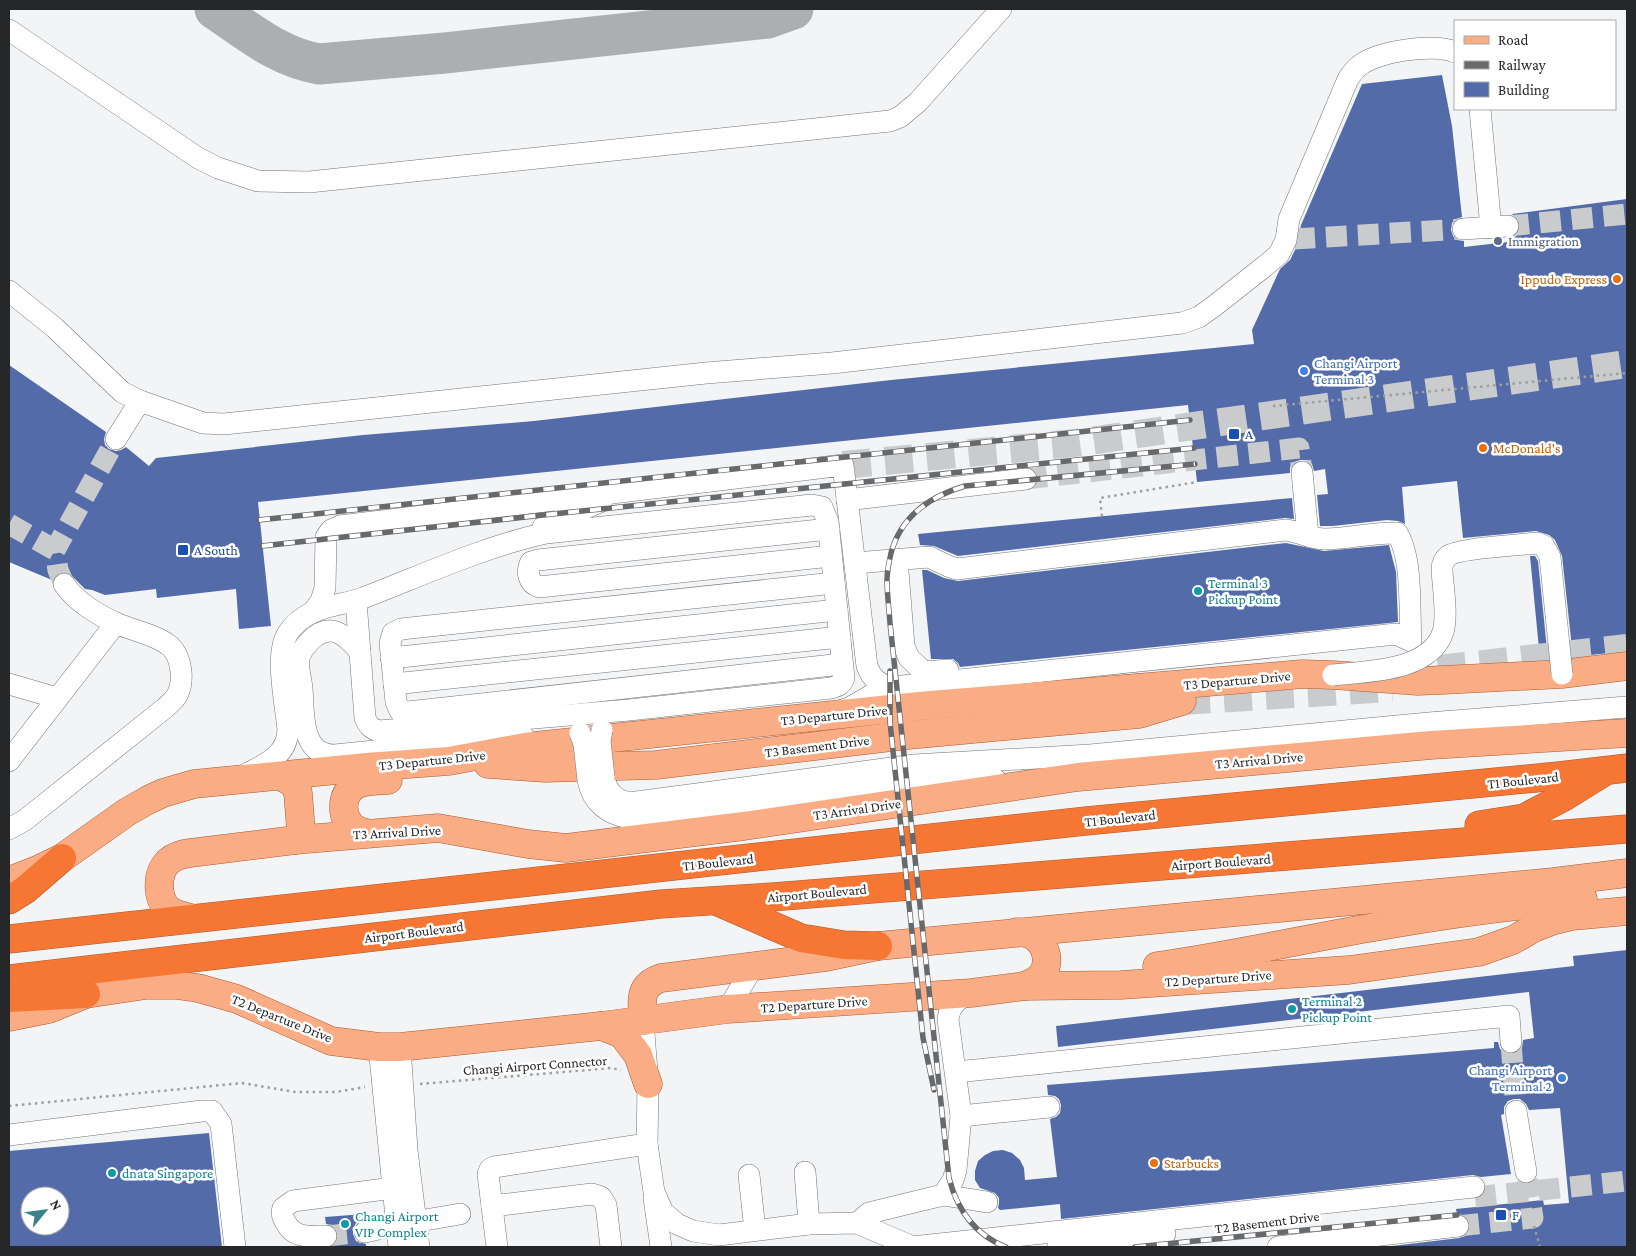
<svg xmlns="http://www.w3.org/2000/svg" width="1636" height="1256" viewBox="0 0 1636 1256" font-family="'Crimson Pro',serif">
<style>
.lines{fill:none;stroke-linecap:round;stroke-linejoin:round}
.taxiway{stroke:#adaeb0;stroke-width:41}
.building{fill:#536ba9;fill-rule:evenodd}
.minor-tunnel{stroke:#c9cbcd;stroke-width:21;stroke-dasharray:21 11;stroke-linecap:butt}
.major-tunnel{stroke:#c9cbcd;stroke-width:28;stroke-dasharray:28 14;stroke-linecap:butt}
.minor-casing{stroke:#747577;stroke-width:22}
.major-casing{stroke:#ad5a2f;stroke-width:29}
.highway-casing{stroke:#ad5a2f;stroke-width:29}
.path{stroke:#9d9fa0;stroke-width:2.5;stroke-dasharray:2.5 4;stroke-linecap:butt}
.minor{stroke:#fff;stroke-width:21}
.major{stroke:#faad85;stroke-width:28}
.highway{stroke:#f67633;stroke-width:28}
.rail-casing{stroke:#68696b;stroke-width:5.5}
.rail{stroke:#fff;stroke-width:4;stroke-dasharray:11;stroke-linecap:butt}
.minor-bridge-casing{stroke:#747577;stroke-width:22;stroke-linecap:butt}
.minor-bridge{stroke:#fff;stroke-width:21}
.service-dot{fill:#5c6f8a;stroke:#fff;stroke-width:2}
.food-dot{fill:#e8710a;stroke:#fff;stroke-width:2}
.shop-dot{fill:#3f7fe0;stroke:#fff;stroke-width:2}
.transit-dot{fill:#1a4fb4;stroke:#fff;stroke-width:2}
.culture-dot{fill:#0f9aa8;stroke:#fff;stroke-width:2}
.labels{text-anchor:middle;stroke-width:5;stroke-linejoin:round;paint-order:stroke}
.service-label{font-size:14px;fill:#4e5e75;stroke:#fff;text-anchor:start}
.food-label{font-size:14px;fill:#c56008;stroke:#fff;text-anchor:start}
.shop-label{font-size:14px;fill:#366cbe;stroke:#fff;text-anchor:start}
.transit-label{font-size:14px;fill:#164399;stroke:#fff;text-anchor:start}
.culture-label{font-size:14px;fill:#0d838f;stroke:#fff;text-anchor:start}
.street-label{font-size:14px;fill:#262728;stroke:#fff}
</style>
<rect width="100%" height="100%" fill="#f2f4f6"/>
<g class="lines">
<path class="taxiway" d="M215,9c33,22 63,48 104,55l126,-11 323,-35 25,-9"/>
</g>
<g class="building">
<path d="M1442,75l10,51 10,91 -6,2 -4,4 -1,7 2,6 4,4 7,1v6l44,-5v-3l7,-2 4,-5 1,-6 -2,-7 -6,-5 115,-15v452l-54,6 -11,-101 -7,-16 -6,-5 -13,-4 -73,7 -6,-57 -55,6 3,37 -7,-3 -11,-1 -54,6h-13l-3,-31 11,-1 -3,-25 -11,2 -2,-7 -5,-4h-7l-6,2 -4,5v6l-93,9 -9,-77 -930,97 13,124 -32,3 -3,-40 -79,9 -1,-9 -51,6 -13,-5 -7,-1 -17,-17h-5l-6,2 -5,6 -43,-18v-197l97,67 -2,7 1,6 4,4 7,2 5,-1 5,-3 23,19 7,-8 207,-23 171,-14 357,-41 363,-36 -2,-14 28,-61 10,-9 7,-14 4,-21 61,-141z"/>
<path d="M1292,498l2,21 -9,-1 -327,38 -24,-10 -14,-1 -2,-11z"/>
<path d="M1286,543l38,8 65,-6 7,27 2,50 -438,45 -2,-4 -5,-4h-22l-9,-89h5l17,8 14,3z"/>
<path d="M1530,556h5l3,5 10,98h-8l-10,-103 -56,6z"/>
<path d="M1627,950v297h-243l75,-9 6,-2 5,-6v-6l-2,-6 -5,-3 -6,-1 -1,-5 87,-9 1,5 25,-2 -9,-95 -31,2 -3,-6 -6,-5h-6l-6,2 -4,6v7l-3,1 10,59 -30,3 -8,-2 -412,44 -1,-15 -60,6 -2,-2 1,-5v-5l-4,-5 -15,-5 -5,-8v-9l3,-10 7,-6 8,-4 10,-1 9,3 8,7 4,8 1,12 32,-3 -7,-58 6,-2 4,-4 1,-8 -2,-6 -4,-3 -7,-1 -1,-10 447,-37v-6h4l2,7 5,4 7,1 6,-1 4,-5 1,-8 11,-2 -5,-46 -471,55 -2,-21 518,-60 -1,-10z"/>
<path d="M209,1133l13,114h-213v-96zM30,1196h30v30h-30z"/>
<path d="M364,1214v5l-8,4 -3,6v5l3,7 10,3v3h-35l6,-5 1,-7 -1,-5 -5,-5 -6,-1 -1,-7z"/>
</g>
<g class="lines">
<g class="minor-tunnel">
<path d="M1508,226l119,-12"/>
<path d="M1294,239l169,-10"/>
<path d="M1026,479l273,-31 3,24"/>
<path d="M9,524l46,26"/>
<path d="M64,584l-6,-14 -3,-20 61,-111"/>
<path d="M1511,1042l5,69"/>
<path d="M1475,1197l152,-16"/>
<path d="M1458,1226l75,-8 -6,-38"/>
<path d="M326,1236l39,-4"/>
</g>
<g class="major-tunnel">
<path d="M843,465l232,-22 552,-79"/>
<path d="M1438,669l189,-21"/>
<path d="M1182,701l210,-13"/>
</g>
<g class="minor-casing">
<g id="minor">
<path d="M9,30l189,128 20,10 40,13 51,1 581,-61 10,-4 18,-15 83,-93"/>
<path d="M1480,109l11,119"/>
<path d="M1463,229l45,-3"/>
<path d="M9,291l46,37 67,64 18,9 63,22 21,1 482,-51 126,-10 350,-40 17,-6 14,-10 52,-41 14,-12 7,-14 3,-21 59,-140c3,-4 6,-9 10,-12 17,-16 76,-24 97,-15"/>
<path d="M116,439l24,-38"/>
<path d="M1302,472l6,64"/>
<path d="M847,500l179,-21"/>
<path d="M543,527l59,-26"/>
<path d="M829,529l-291,31 -7,2c-5,10 -3,21 8,25l292,-31"/>
<path d="M897,559l7,87 5,12 15,14 24,-2"/>
<path d="M834,583l-433,46 -8,4 -3,10 6,59 4,9 8,1 434,-48"/>
<path d="M313,612l8,-11 4,-13 1,-51 5,-7 9,-4 503,-61 24,201c5,13 12,19 26,21l503,-53 15,7c-2,-31 2,-83 -14,-108 -24,-1 -48,6 -72,6 -13,0 -25,-7 -39,-9l-329,39 -9,-3 -19,-9 -74,6"/>
<path d="M360,652c-15,-18 -30,-31 -50,-11 -4,4 -9,11 -11,16 -2,9 2,22 3,31 2,25 -2,67 33,67l188,-19"/>
<path d="M391,658l446,-48"/>
<path d="M9,684l48,14"/>
<path d="M394,684l446,-47"/>
<path d="M839,711l10,-3 26,-15 18,-6"/>
<path d="M9,761l107,-138"/>
<path d="M241,777c21,-12 46,-19 47,-47 -2,-24 -14,-77 0,-97 6,-9 15,-16 23,-20 16,-8 35,-9 52,-15 60,-23 120,-51 183,-65l266,-28 10,2 6,15 16,156c-3,7 -6,8 -13,10l-202,22 -250,21c-8,-2 -11,-6 -14,-13l-9,-117"/>
<path d="M604,777c3,15 10,22 25,26l285,-38 176,-10 339,-32 198,-16"/>
<path d="M588,780c4,22 19,34 41,38l231,-30 86,-8 49,-1"/>
<path d="M9,829l16,-9 140,-112c4,-4 8,-7 11,-11 9,-14 6,-40 -6,-51 -15,-12 -37,-15 -54,-23 -18,-8 -41,-22 -52,-39"/>
<path d="M728,1009l26,-44"/>
<path d="M643,1021l5,63 -1,60 7,48 9,20 14,12 16,7 26,4 90,-11 48,-1 56,24"/>
<path d="M379,1047l20,200"/>
<path d="M400,1047l7,103 12,97"/>
<path d="M956,1072l553,-56 2,26"/>
<path d="M1516,1111l10,61"/>
<path d="M961,1116l88,-9"/>
<path d="M9,1135l193,-24h10l9,13 14,123"/>
<path d="M805,1172l4,52"/>
<path d="M749,1175l6,55"/>
<path d="M943,1195l44,7"/>
<path d="M654,1198l7,49"/>
<path d="M492,1206l100,-12 9,3 5,8 5,42"/>
<path d="M857,1223l12,-10 74,-18 10,-15 3,-10 5,-54 -13,-97c2,-15 10,-20 23,-26"/>
<path d="M365,1232l31,-7 64,-11"/>
<path d="M326,1236c-15,0 -32,3 -40,-13 -3,-5 -5,-9 -3,-15l10,-7 100,-13"/>
<path d="M497,1247l-9,-73 2,-5 4,-2 153,-23"/>
<path d="M912,1247l562,-60"/>
<path d="M1058,1247l107,-13"/>
<path d="M1278,1247l180,-21"/>
</g>
</g>
<g class="major-casing">
<g id="major">
<path d="M488,764l57,4 111,-3 252,-30 231,-21 43,-13"/>
<path d="M280,776l10,5 5,5 3,7 3,38 -6,9"/>
<path d="M366,833c-7,-2 -13,-4 -17,-10 -8,-10 -7,-28 4,-36 8,-7 24,-6 35,-7"/>
<path d="M9,881l28,-11 25,-12 65,-46 21,-12 15,-7 31,-9 173,-17 82,-6 76,-14 394,-41 349,-29 34,-3 31,1 85,6 25,-1 119,-6 65,-8"/>
<path d="M191,918c-7,-2 -15,-3 -22,-8 -13,-11 -13,-38 0,-49 6,-5 13,-7 21,-8l105,-13 143,-12 90,16 38,4 178,-22 334,-49 353,-32 196,-12"/>
<path d="M1017,932c4,0 9,1 12,2 16,6 23,27 13,41 -4,5 -11,8 -17,11"/>
<path d="M1157,966c79,-11 156,-29 235,-42 63,-11 127,-19 191,-25"/>
<path d="M9,1017l40,-8 37,-15 60,-9h30l22,3 39,11 94,42 48,6h21l201,-21 127,-17 243,-16 54,-7 96,-1 228,-15 130,-18 34,-12 21,-12 18,-7 20,-5 55,-5"/>
<path d="M643,1021c-1,-20 -5,-35 18,-43l165,-21 52,-11 675,-64 74,-9"/>
<path d="M601,1026l21,8 16,21 10,29"/>
</g>
</g>
<g class="highway-casing">
<g id="highway">
<path d="M1479,825l45,-7 40,-21 37,-23"/>
<path d="M9,900l16,-10 37,-32"/>
<path d="M718,902l83,36 43,7 34,1"/>
<path d="M9,939l1077,-118 472,-45 69,-8"/>
<path d="M9,979l652,-75 111,-7 855,-68"/>
<path d="M9,998l77,-4"/>
</g>
</g>
<g class="path">
<path d="M1273,406l354,-33"/>
<path d="M1102,516l-2,-18 97,-16"/>
<path d="M420,1084l191,-16 10,2"/>
<path d="M9,1106l233,-23 53,9h41l29,-5"/>
<path d="M1534,1226l6,21"/>
</g>
<use href="#minor" class="minor"/>
<use href="#major" class="major"/>
<use href="#highway" class="highway"/>
<g class="rail-casing">
<g id="rail">
<path d="M259,520l931,-100"/>
<path d="M262,546l281,-31 651,-67"/>
<path d="M890,671v51l33,316 11,52"/>
<path d="M1006,1247c-31,-12 -49,-38 -57,-69l-59,-555c-1,-14 -3,-29 -3,-43 0,-9 2,-18 4,-27 10,-37 40,-57 74,-67l230,-22"/>
<path d="M1135,1247l322,-32"/>
</g>
</g>
<use href="#rail" class="rail"/>
<g class="minor-bridge-casing">
<g id="minor-bridge">
<path d="M1333,675c33,-4 97,-3 110,-43 5,-16 0,-44 -1,-62 0,-5 1,-10 6,-14 10,-8 73,-11 89,-13l7,3 6,11 12,117"/>
<path d="M602,730l-2,11 4,36"/>
<path d="M580,733l4,11 4,36"/>
</g>
</g>
<use href="#minor-bridge" class="minor-bridge"/>
</g>
<circle class="service-dot" cx="1498" cy="241" r="5"/>
<g class="food-dot">
<circle cx="1617" cy="279" r="5"/>
<circle cx="1483" cy="448" r="5"/>
<circle cx="1154" cy="1163" r="5"/>
</g>
<g class="shop-dot">
<circle cx="1304" cy="371" r="5"/>
<circle cx="1562" cy="1078" r="5"/>
</g>
<g class="transit-dot">
<rect x="1228" y="428" width="12" height="12" rx="2.5"/>
<rect x="177" y="544" width="12" height="12" rx="2.5"/>
<rect x="1495" y="1209" width="12" height="12" rx="2.5"/>
</g>
<g class="culture-dot">
<circle cx="1198" cy="591" r="5"/>
<circle cx="1292" cy="1009" r="5"/>
<circle cx="112" cy="1173" r="5"/>
<circle cx="345" cy="1224" r="5"/>
</g>
<g class="labels">
<g class="service-label">
<text x="1508" y="246">Immigration</text>
</g>
<g class="food-label">
<text x="1607" y="284" text-anchor="end">Ippudo Express</text>
<text x="1493" y="453">McDonald's</text>
<text x="1164" y="1168">Starbucks</text>
</g>
<g class="shop-label">
<text x="1314" y="368">Changi Airport<tspan x="1314" dy="16">Terminal 3</tspan></text>
<text x="1552" y="1075" text-anchor="end">Changi Airport<tspan x="1552" dy="16">Terminal 2</tspan></text>
</g>
<g class="transit-label">
<text x="1245" y="439">A</text>
<text x="194" y="555">A South</text>
<text x="1512" y="1220">F</text>
</g>
<g class="culture-label">
<text x="1208" y="588">Terminal 3<tspan x="1208" dy="16">Pickup Point</tspan></text>
<text x="1302" y="1006">Terminal 2<tspan x="1302" dy="16">Pickup Point</tspan></text>
<text x="122" y="1178">dnata Singapore</text>
<text x="355" y="1221">Changi Airport<tspan x="355" dy="16">VIP Complex</tspan></text>
</g>
<g class="street-label">
<text transform="translate(1237 680) rotate(-5)" y="5">T3 Departure Drive</text>
<text transform="translate(834 715) rotate(-6)" y="5">T3 Departure Drive</text>
<text transform="translate(817 746) rotate(-7)" y="5">T3 Basement Drive</text>
<text transform="translate(432 760) rotate(-6)" y="5">T3 Departure Drive</text>
<text transform="translate(1259 760) rotate(-5)" y="5">T3 Arrival Drive</text>
<text transform="translate(1523 780) rotate(-6)" y="5">T1 Boulevard</text>
<text transform="translate(857 809) rotate(-8)" y="5">T3 Arrival Drive</text>
<text transform="translate(1120 818) rotate(-6)" y="5">T1 Boulevard</text>
<text transform="translate(397 832) rotate(-3)" y="5">T3 Arrival Drive</text>
<text transform="translate(718 862) rotate(-6)" y="5">T1 Boulevard</text>
<text transform="translate(1221 862) rotate(-4)" y="5">Airport Boulevard</text>
<text transform="translate(817 893) rotate(-5)" y="5">Airport Boulevard</text>
<text transform="translate(414 932) rotate(-7)" y="5">Airport Boulevard</text>
<text transform="translate(1218 978) rotate(-4)" y="5">T2 Departure Drive</text>
<text transform="translate(814 1004) rotate(-4)" y="5">T2 Departure Drive</text>
<text transform="translate(282 1018) rotate(22)" y="5">T2 Departure Drive</text>
<text transform="translate(535 1065) rotate(-4)" y="5">Changi Airport Connector</text>
<text transform="translate(1267 1222) rotate(-7)" y="5">T2 Basement Drive</text>
</g>
</g>
<rect width="1636" height="1256" fill="none" stroke="#262728" stroke-width="20"/>
<rect x="1454" y="20" width="162" height="90" fill="#ffffff" stroke="#a8a9a9"/>
<rect x="1464" y="36" width="25" height="8" fill="#faad85" stroke="#a8a9a9"/>
<text x="1498" y="45" font-size="15" fill="#262728">Road</text>
<rect x="1464" y="61" width="25" height="8" fill="#68696b" stroke="#a8a9a9"/>
<text x="1498" y="70" font-size="15" fill="#262728">Railway</text>
<rect x="1464" y="82" width="25" height="15" fill="#536ba9" stroke="#a8a9a9"/>
<text x="1498" y="95" font-size="15" fill="#262728">Building</text>
<g transform="translate(45 1211) rotate(61)"><circle r="24" fill="#ffffff" stroke="#a8a9a9"/>
<path d="M0-4L9 19L0 12L-9 19Z" fill="#398285"/>
<text y="-8" font-size="14" font-weight="bold" text-anchor="middle" fill="#262728">N</text>
</g>
</svg>
